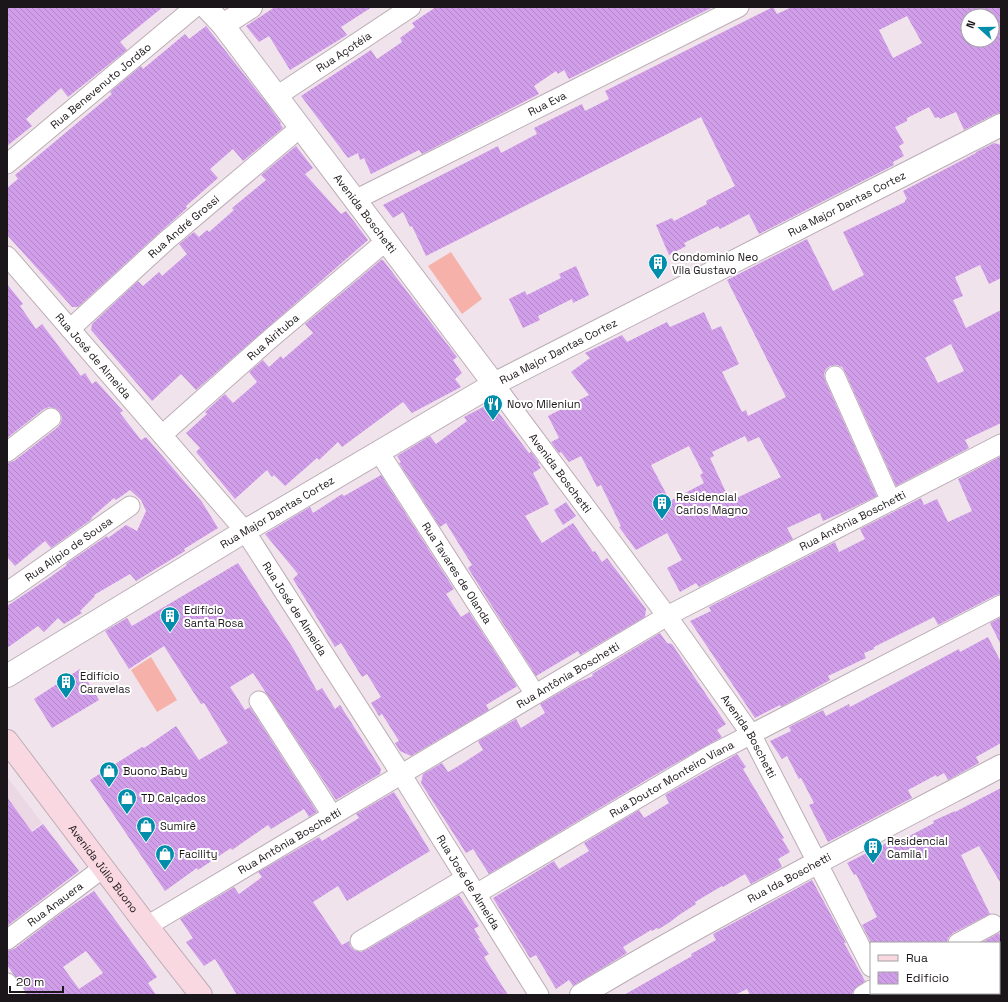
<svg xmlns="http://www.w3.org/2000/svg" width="1008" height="1002" viewBox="0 0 1008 1002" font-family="'Space Grotesk',sans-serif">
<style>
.built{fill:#ecd7e5}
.pitch{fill:#f6b2aa}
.building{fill:url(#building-back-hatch);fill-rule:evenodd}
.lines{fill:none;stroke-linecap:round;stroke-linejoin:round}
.minor-casing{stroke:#bbadb6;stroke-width:21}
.tertiary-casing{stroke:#bbadb6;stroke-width:24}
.secondary-casing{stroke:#bbadb6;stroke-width:24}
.minor{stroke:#fff;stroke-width:19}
.tertiary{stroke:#fff;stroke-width:22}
.secondary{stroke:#f9d8e2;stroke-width:22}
.labels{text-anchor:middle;stroke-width:4;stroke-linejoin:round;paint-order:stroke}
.street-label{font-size:11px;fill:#1b1619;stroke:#fff}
.poi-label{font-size:11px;fill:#1b1619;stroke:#fff;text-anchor:start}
</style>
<defs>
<pattern id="building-back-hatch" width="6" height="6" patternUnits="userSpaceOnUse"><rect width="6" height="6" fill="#d19ee9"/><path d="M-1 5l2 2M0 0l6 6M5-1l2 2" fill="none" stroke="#b387c7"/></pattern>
</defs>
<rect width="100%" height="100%" fill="#f1e3ec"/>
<path class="built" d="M7,777l35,46 -35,26z"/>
<g class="pitch">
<path d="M451,252l31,47 -20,15 -34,-48z"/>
<path d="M151,657l26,43 -20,12 -26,-42z"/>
</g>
<g class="building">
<path d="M7,7h156l-43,35 7,8 -59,47 -7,-9 -35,31 6,7 -25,20z"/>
<path d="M275,7h97l-31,20 6,8 -57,35 -21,-34 -10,6 -13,-16z"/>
<path d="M436,7h277l-144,72 -5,-9 -6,4 -2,-3 -22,15 5,8 -109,56 -8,4 -3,-4 -48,24 -7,-16 -4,2 -2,-7 -10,5 -47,-62 70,-46 6,9 25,-17 -2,-4 15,-11 -3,-4z"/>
<path d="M773,7l4,7 15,-7h209v106l-6,1 -31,16 -8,-18 -16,7 -1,-2 -4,1 -6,-11 -22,11v3l-12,6 9,16 -5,3 5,10 -11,6 1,3 -135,69 -10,-20 -29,15 -2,-3 -34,17 2,3 -17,9 -13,-30 16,-7 2,3 33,-17 -1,-3 29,-15 -34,-69 -275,139 -14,-30 -2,1 -7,-15 -10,6 -10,-13 115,-59 3,7 36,-19 -3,-6 48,-24 3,7 24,-12 -4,-8zM907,16l15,27 -29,15 -14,-28zM968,16h24v24h-24z"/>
<path d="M206,26l62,79 13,18 -1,1 3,4 -40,33 -10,-12 -23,20 8,9 -32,28 1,2 -27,24 -82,75h-6l-65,-72v-47l11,-9 -3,-4 97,-81 -2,-2 31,-26 2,3 42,-35 4,5z"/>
<path d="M994,143l7,2v133l-12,6 -9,-19 -25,12 8,19 -10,4 13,28 35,-18v113l-36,17 4,8 -73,38 -51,-114 -3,-5 -5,-2 -7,1 -4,3 -2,5 1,6 52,116 -27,13 -27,12 -3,-8 -33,15 6,11 -94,48 -3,-4 -16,9 -13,-24 15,-8 -15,-27 -31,17 -17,-23 2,-1 -20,-41 -4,2 -16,-31 -12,6 -8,-10 -2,1 -8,-11 8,-4 -11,-22 41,-21 -18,-23 19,-14 -5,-5 37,-18 5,7 40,-20 3,5 34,-15 8,18 9,-4 18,38 -17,8 20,40 4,-2 2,6 38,-19 -59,-117 80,-41 26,52 31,-16 -21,-43 62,-30v-2l2,-1 -4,-8 73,-38v-1zM951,344l13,27 -26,12 -13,-25zM745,436l3,6 11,-5 22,40 -51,24 -20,-43 4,-2 -2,-4zM689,446l14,27 -3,2 4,8 -34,18 -19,-36z"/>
<path d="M296,146l17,22 -8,6 36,40 5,-3 22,29 -172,150 -15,-16 -29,27 -61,-71 1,-6 46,-43 5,5 16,-14 3,4 25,-22 -8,-10 15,-12 5,5 8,-7 2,2 25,-22 -2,-2 34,-28 -5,-5z"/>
<path d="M381,260h2l74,97 -4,3 9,13 -7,6 6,8 -49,26 -9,-11 -61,45 -4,-5 -19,18 -2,-2 -32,28 -11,-11 -2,2 -5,-7 -32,29 -39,-47 4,-4 -14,-15 21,-19 -2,-2 20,-18 8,9 24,-21 -8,-10 14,-12 6,7 12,-11 2,3 30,-26 -8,-9z"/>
<path d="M576,266l13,29 -16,8 -1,-4 -34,17 2,4 -17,8 -14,-29 16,-8 2,4 34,-17 -2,-4z"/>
<path d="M7,284l16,20 -3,2 16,23 6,-5 39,52 4,-3 7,11 4,-3 27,30 -3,2 21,27 5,-3 56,65 16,26 -34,21 1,2 -49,30 -6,-7 -36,21 1,1 -15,15 2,2 -18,11 -6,-6 -14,14 -6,-6 -31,22v-42l42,-28 18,-13 -1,-1 41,-28 1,2 18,-13 11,6 9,-20 -5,-11 -11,-10 -14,10 -2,-2 -23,20 1,1 -41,29 -6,-7 -30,25 -8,-9v-94l7,-2 44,-34 3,-4 1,-6 -3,-6 -4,-3 -6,-1 -5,2 -37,29z"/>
<path d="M492,404l37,49 2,-1 8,11 -1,1 3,4 -8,5 16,31 -24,12 17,27 31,-20 20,29 2,-1 7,11 5,-4 39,51 -1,8 -65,38 -2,-4 -42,25 -68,-108 4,-3 -26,-42 -6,4 -41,-64 2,-1 -4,-6 33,-20 6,8 31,-23 -3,-4 23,-12z"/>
<path d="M1001,456v138l-5,1 -58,30 -4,-8 -60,30v2l-10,4 2,5 -38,18 2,4 -49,27 -1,-2 -25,13 -65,-97 21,-10 -2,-4 126,-65 4,10 26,-13 -5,-10 61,-31 3,7 13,-6 11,23 24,-11 -14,-32z"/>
<path d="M381,475l73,114 -8,5 15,23 8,-5 48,74 -1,1 -30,18 3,5 -78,46 -11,-5 -5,-8 4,-2 -17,-27 -3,2 -8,-13 10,-6 -14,-23 -5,3 -21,-34 -6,4 -42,-68 5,-5 -33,-40 45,-27 3,6 29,-19 2,2z"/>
<path d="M566,502l10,14 -13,9 -9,-15z"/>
<path d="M238,563l55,85 24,43 5,-3 13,21 5,-4 41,64 -1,5 -44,26 -83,-127 -23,14 15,23 5,-3 67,105 -8,5 -5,-8 -33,20 -3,-4 -36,25 -1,-2 -33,22 -1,-2 -32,23 -75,-111 52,-33 2,1 32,-22 23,34 29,-17 -24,-40 -3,1 -37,-58 -35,23 -24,-38 22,-13 5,8z"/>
<path d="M1001,617v28l-11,-22z"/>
<path d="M660,633l7,10 5,1 54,80 -9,6 5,7 -69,39 -164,98 -16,-25 -7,4 -45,-70 2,-9 19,-11 6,9 12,-7 23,-15 -5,-9 38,-22 5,9 24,-15 -5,-9 38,-22 15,-6 -1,-2z"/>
<path d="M988,637l13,25v81l-25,14 3,6 -31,17 -4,-7 -7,4 -1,-2 -28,15 4,8 -84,44 -19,-37 5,-2 -13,-25 -2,1 -12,-23 -5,3 -12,-18 21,-10 -2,-4 34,-17 3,6 23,-12 1,3 109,-58 1,3z"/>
<path d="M80,669l19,31 -47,28 -18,-29z"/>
<path d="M737,754l9,13 -3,2 41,69 -2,1 8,13 -12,7 4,8 -31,17 -6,-10 -22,13 -1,-1 -27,16 1,2 -17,11 -9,7 -11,7 -2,-1 -5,3 -1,-1 -28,17 4,6 -54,33 -4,-6 -13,9 -20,-34 -6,3 -37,-60 61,-37 5,8 30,-18 -5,-8 55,-33 5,8 25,-15 -4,-8z"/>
<path d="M1001,788v96l-22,-38 -18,9 29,59 -37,19 -5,5 -1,5h-76l-9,-18 15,-8 -21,-43 -2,1 -7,-12 47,-24 2,4 38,-20 -1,-2 22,-10v1z"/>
<path d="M394,792l36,59 -83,50 -9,-15 -25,16 29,43 7,-4 1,5 4,4 7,2 5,-2 93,-55 20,31 -5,3 6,9h-2l11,16 -5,3 24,38h-271l-22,-36 -11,7 -18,-24 7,-4 -13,-19 54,-32 5,7 23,-17 -4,-5 61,-35 3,4 37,-23 -3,-4z"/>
<path d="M7,797l25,35 11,-8 36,47 -72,55z"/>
<path d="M812,880l30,55 4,8h-2l21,38 -11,9 -2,4 -102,1 -3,-6 -12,6h-111l68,-39 -1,-2 25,-14 -3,-6z"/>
<path d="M94,891l63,86 -9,6 8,12h-128l-21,-30v-14l7,-2 54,-41 -1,1zM86,951l17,22 -24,16 -16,-22z"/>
<path d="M999,933l2,4v6h-20z"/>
</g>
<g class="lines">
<g class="minor-casing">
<g id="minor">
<path id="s1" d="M277,96l134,-89"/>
<path id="s2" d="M7,164l188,-157"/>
<path id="s3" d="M355,200l384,-193"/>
<path id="s4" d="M7,256l238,275 156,243 138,221"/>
<path id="s5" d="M70,329l97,-89 134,-113"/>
<path d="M835,376l56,125"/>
<path id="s6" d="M494,384l173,232 84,118 120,233"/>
<path id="s7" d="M162,435l108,-96 116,-98"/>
<path d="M7,452l44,-34"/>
<path id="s8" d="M379,452l156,242"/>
<path id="s9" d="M7,592l123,-86"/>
<path d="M259,701l73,114"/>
<path id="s10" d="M476,894l235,-139 290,-150"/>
<path id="s11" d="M147,926l520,-310 334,-172"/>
<path id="s12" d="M7,940l96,-72"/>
<path d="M360,941l106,-63"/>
<path d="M958,943l35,-19"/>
<path d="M7,983l9,12"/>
<path d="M885,993l1,2"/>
<path d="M863,995l8,-5"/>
</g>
</g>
<g class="tertiary-casing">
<g id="tertiary">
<path id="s13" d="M206,7l17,18 271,359"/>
<path d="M223,25l28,-18"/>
<path id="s14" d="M7,676l238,-145 249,-147 507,-259"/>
<path id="s15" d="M581,995c137,-82 279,-155 420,-229"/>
</g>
</g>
<g class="secondary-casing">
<g id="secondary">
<path id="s16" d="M7,741l140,185 54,69"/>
</g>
</g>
<use href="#minor" class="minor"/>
<use href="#tertiary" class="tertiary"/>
<use href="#secondary" class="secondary"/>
</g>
<defs>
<g id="building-pin" transform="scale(1)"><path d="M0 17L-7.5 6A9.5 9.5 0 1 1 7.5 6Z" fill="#028eab" stroke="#fff"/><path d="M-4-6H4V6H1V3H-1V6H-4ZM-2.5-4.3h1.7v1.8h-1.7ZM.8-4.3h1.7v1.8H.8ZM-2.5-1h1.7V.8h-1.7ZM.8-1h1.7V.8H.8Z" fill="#fff"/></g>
<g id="restaurant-pin" transform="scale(1)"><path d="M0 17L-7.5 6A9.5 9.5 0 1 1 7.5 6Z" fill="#028eab" stroke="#fff"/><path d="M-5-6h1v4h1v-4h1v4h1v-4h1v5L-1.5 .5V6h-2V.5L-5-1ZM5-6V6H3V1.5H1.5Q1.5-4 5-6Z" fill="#fff"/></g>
<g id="shop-pin" transform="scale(1)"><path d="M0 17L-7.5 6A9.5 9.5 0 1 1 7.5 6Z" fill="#028eab" stroke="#fff"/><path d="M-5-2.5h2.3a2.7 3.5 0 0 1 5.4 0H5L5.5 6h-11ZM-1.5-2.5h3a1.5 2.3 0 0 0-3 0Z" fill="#fff"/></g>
</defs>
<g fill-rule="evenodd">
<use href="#building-pin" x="658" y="263"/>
<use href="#restaurant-pin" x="493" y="404"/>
<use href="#building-pin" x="662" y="503"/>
<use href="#building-pin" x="170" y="616"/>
<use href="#building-pin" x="66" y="682"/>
<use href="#shop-pin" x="109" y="771"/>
<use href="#shop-pin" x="127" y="798"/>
<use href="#shop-pin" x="146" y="826"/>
<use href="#building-pin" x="873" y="847"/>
<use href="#shop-pin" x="165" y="854"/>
</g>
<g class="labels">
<g class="street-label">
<text dy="4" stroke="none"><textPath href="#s1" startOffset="80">Rua Açotéia</textPath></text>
<text dy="4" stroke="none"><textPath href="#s2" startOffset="122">Rua Benevenuto Jordão</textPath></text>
<text dy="4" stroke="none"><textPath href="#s3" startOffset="215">Rua Eva</textPath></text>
<text dy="4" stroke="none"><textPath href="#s14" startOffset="964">Rua Major Dantas Cortez</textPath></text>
<text dy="4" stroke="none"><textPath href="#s13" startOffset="261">Avenida Boschetti</textPath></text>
<text dy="4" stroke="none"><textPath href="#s5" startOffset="153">Rua André Grossi</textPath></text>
<text dy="4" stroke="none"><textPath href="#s7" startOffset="148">Rua Airituba</textPath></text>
<text dy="4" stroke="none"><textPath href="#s14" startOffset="640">Rua Major Dantas Cortez</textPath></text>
<text dy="4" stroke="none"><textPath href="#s4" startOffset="132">Rua José de Almeida</textPath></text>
<text dy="4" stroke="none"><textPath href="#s6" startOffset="111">Avenida Boschetti</textPath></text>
<text dy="4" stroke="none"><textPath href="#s14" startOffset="316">Rua Major Dantas Cortez</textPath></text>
<text dy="4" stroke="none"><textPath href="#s11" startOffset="814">Rua Antônia Boschetti</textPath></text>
<text dy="4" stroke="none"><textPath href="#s9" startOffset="75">Rua Alípio de Sousa</textPath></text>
<text dy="4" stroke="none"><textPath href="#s8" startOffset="144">Rua Tavares de Olanda</textPath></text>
<text dy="4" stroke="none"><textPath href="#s4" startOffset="456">Rua José de Almeida</textPath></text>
<text dy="4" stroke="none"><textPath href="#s11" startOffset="490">Rua Antônia Boschetti</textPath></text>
<text dy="4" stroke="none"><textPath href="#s6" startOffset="435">Avenida Boschetti</textPath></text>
<text dy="4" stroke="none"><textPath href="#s10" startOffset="227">Rua Doutor Monteiro Viana</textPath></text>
<text dy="4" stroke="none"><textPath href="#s11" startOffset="166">Rua Antônia Boschetti</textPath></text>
<text dy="4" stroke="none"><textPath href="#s16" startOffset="160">Avenida Júlio Buono</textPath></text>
<text dy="4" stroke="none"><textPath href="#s15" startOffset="239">Rua Ida Boschetti</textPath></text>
<text dy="4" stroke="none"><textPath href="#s4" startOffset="780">Rua José de Almeida</textPath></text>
<text dy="4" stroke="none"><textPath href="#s12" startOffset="60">Rua Anauera</textPath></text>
</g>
<g class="poi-label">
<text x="672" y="261">Condominio Neo<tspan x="672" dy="13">Vila Gustavo</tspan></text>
<text x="507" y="408">Novo Mileniun</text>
<text x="676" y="501">Residencial<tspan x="676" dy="13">Carlos Magno</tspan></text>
<text x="184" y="614">Edifício<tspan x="184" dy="13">Santa Rosa</tspan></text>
<text x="80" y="680">Edifício<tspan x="80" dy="13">Caravelas</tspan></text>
<text x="123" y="775">Buono Baby</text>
<text x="141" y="802">TD Calçados</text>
<text x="160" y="830">Sumirê</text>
<text x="887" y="845">Residencial<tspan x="887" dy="13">Camila I</tspan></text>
<text x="179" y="858">Facility</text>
</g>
</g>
<rect width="1008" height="1002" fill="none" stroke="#1b1619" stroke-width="16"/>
<rect x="870" y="942" width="130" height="52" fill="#ffffff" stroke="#a4a2a3"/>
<rect x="878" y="955" width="20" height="6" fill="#f9d8e2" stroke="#a4a2a3"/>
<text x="906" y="962" font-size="12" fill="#1b1619">Rua</text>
<rect x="878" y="972" width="20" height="12" fill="url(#building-back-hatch)" stroke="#a4a2a3"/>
<text x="906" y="982" font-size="12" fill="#1b1619">Edifício</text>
<g transform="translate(980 28) rotate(291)"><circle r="19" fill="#ffffff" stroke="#a4a2a3"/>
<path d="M0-3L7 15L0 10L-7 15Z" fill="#028eab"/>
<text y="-6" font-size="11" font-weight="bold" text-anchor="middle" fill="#1b1619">N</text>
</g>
<path d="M10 986v6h53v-6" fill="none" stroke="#1b1619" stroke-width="2"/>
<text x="16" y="986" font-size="12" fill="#1b1619" stroke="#ffffff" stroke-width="3" paint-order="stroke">20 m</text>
</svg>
